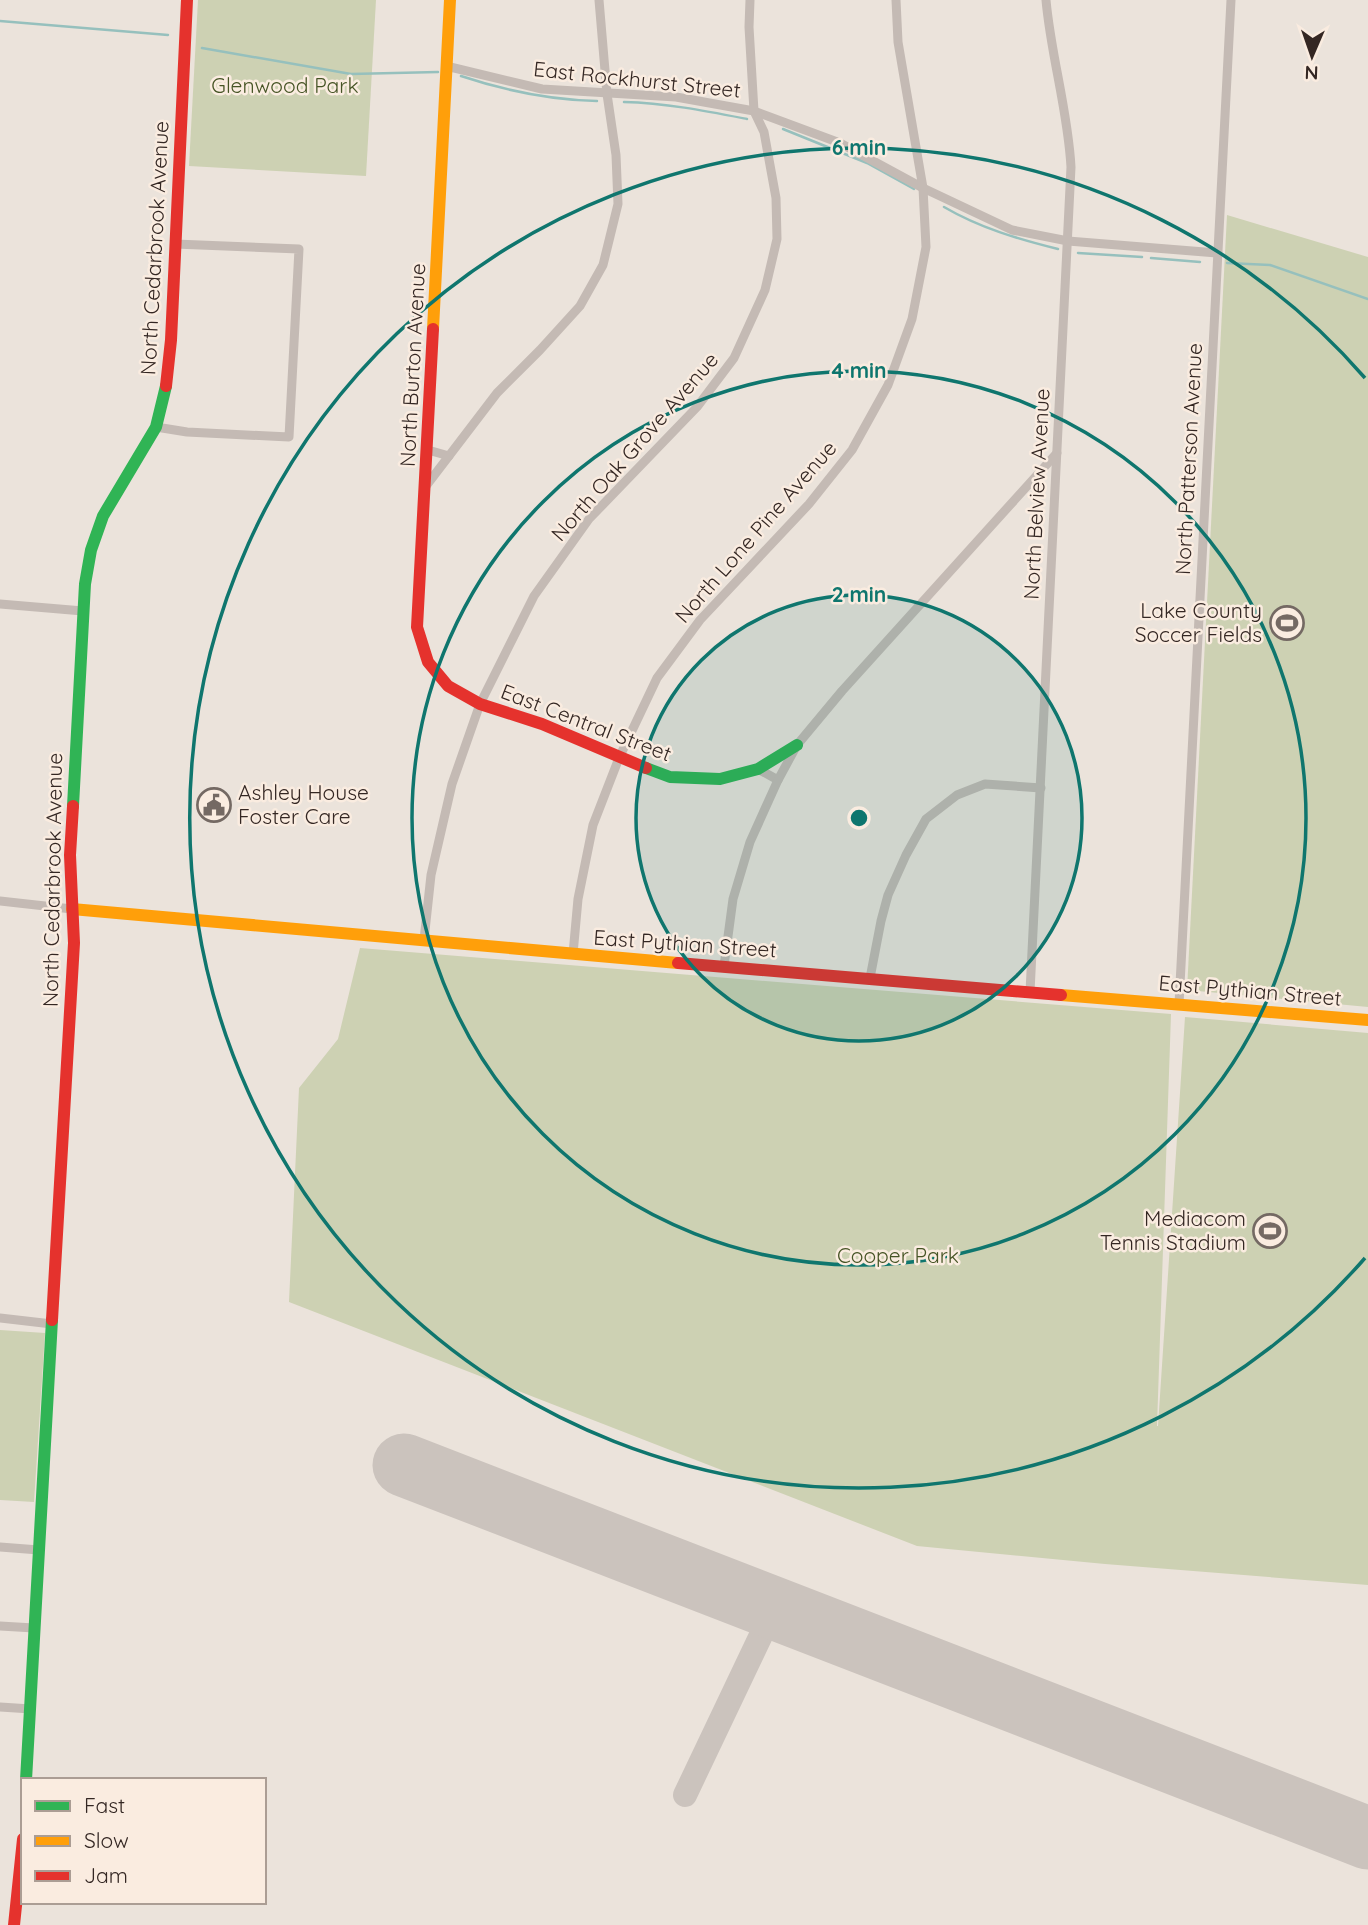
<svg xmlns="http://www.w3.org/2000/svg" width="1368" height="1925" viewBox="0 0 1368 1925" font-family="Quicksand,sans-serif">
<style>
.green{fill:#cdd1b3}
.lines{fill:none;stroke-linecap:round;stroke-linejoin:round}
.stream{stroke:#96c0bd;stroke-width:2.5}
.taxiway{stroke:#cbc3bd;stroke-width:24}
.runway{stroke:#cbc3bd;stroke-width:63}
.street{stroke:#c4bab4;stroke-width:9}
.fast{stroke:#30b455;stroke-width:12}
.slow{stroke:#ff9f0a;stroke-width:12}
.jam{stroke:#e5322d;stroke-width:12}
.ring{fill:none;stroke:#0f766e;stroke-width:3.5}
.labels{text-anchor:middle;stroke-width:5;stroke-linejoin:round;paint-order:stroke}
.street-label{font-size:21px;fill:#342723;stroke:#faece0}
.park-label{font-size:21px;fill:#465425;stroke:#faece0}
.poi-label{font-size:21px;fill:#342723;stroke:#faece0;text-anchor:end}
.centre{fill:#0f766e;stroke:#faece0;stroke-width:3.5}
.ring-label{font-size:21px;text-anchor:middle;font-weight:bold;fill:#0f766e;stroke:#faece0;stroke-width:5;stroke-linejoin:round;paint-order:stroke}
</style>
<rect width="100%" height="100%" fill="#ebe3db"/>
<g class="green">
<path d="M198,0h178l-10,176 -177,-10z"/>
<path d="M1227,215l141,42v750l-181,-17z"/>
<path d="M360,948l811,66 -14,412h1l27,-409 183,16v552l-263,-21 -188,-18 -628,-244 10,-214 39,-49z"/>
<path d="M0,1330l45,3 -11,169 -34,-2z"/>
</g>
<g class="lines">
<g class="stream">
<path d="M0,21l168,14"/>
<path d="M202,48l149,26 87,-2"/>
<path d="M461,76c45,15 88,24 136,25"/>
<path d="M624,102c42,1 82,9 123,17"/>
<path d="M783,129l84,34 47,26"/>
<path d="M944,207c36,21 74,32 114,42"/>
<path d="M1078,253l64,4"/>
<path d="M1151,258l49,4"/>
<path d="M1227,263l43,2 98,34"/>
</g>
<path class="taxiway" d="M685,1795l89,-187"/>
<path class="runway" d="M404,1465l964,373"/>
<g class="street">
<path d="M446,66l96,23 134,8 78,14 86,32 83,45 89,42 56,11 149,12"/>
<path d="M156,427l31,5 102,5 10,-188 -124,-5"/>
<path d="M428,450l21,6"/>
<path d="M426,486l71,-93 43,-43 40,-44 23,-41 15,-61 -2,-49 -9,-61 -8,-94"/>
<path d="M0,604l83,7"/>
<path d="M758,769l20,11"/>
<path d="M0,901l72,8"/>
<path d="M424,940l7,-65 21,-91 28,-80 54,-108 55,-77 108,-112 37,-49 31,-68 12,-51 -1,-41 -12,-66 -10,-21 -5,-84 1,-27"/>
<path d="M573,954l5,-55 15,-74 26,-67 38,-80 43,-58 109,-116 43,-54 36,-65 24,-66 14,-72 -3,-59 -25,-146 -2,-42"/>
<path d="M724,966l9,-67 17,-57 28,-62 19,-35 45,-54 215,-238"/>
<path d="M870,978l11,-57 7,-26 18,-40 20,-36 31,-24 28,-11 56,4"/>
<path d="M1030,992l41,-825c-3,-56 -20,-111 -25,-167"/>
<path d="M1179,1004l52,-1004"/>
<path d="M0,1318l52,6"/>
<path d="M0,1547l39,3"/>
<path d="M0,1626l34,2"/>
<path d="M0,1707l31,2"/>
</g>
<g class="fast">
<path d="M646,768l24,9 50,2 38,-10 39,-24"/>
<path d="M73,806l12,-222 6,-34 12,-34 53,-89 10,-41"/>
<path d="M26,1780l26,-460"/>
</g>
<g class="slow">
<path d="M433,329l17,-329"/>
<path d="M72,909l606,54"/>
<path d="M1061,995l307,25"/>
</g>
<g class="jam">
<path d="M433,329l-16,298 11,35 20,24 32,18 62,20 104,44"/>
<path d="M166,386l5,-46 16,-340"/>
<path d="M678,963l383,32"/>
<path d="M52,1320l22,-377 -4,-88 3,-49"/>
<path d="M14,1925l9,-86"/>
</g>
</g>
<circle cx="859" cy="818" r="223" fill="#0f766e" fill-opacity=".12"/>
<g class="ring">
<circle cx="859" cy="818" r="223"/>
<circle cx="859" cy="818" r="447"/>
<path d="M1365 1258A670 670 0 1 1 1365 378"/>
</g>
<defs>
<g id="stadium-ring" transform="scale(1.75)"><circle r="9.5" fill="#faece0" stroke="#746963" stroke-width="1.5"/><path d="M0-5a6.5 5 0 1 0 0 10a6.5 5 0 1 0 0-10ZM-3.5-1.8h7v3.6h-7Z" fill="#746963"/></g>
<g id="civic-ring" transform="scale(1.75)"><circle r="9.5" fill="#faece0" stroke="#746963" stroke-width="1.5"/><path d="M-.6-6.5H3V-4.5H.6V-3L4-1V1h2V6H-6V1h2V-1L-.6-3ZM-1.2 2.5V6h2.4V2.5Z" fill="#746963"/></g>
</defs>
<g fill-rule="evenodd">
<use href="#stadium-ring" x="1287" y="623"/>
<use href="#civic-ring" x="214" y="805"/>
<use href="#stadium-ring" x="1270" y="1231"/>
</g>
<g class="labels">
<g class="street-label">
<text transform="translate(637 80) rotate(6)" y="7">East Rockhurst Street</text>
<text transform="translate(155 248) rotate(-87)" y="7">North Cedarbrook Avenue</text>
<text transform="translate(413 365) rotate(-87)" y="7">North Burton Avenue</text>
<text transform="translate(635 447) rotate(-49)" y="7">North Oak Grove Avenue</text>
<text transform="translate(1189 459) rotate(-87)" y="7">North Patterson Avenue</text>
<text transform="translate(1037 494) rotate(-87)" y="7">North Belview Avenue</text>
<text transform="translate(756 532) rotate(-49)" y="7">North Lone Pine Avenue</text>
<text transform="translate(586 723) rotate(21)" y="7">East Central Street</text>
<text transform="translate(53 880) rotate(-89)" y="7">North Cedarbrook Avenue</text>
<text transform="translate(685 944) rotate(4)" y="7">East Pythian Street</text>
<text transform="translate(1250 991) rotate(5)" y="7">East Pythian Street</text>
</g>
<g class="park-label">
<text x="285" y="93">Glenwood Park</text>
<text x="898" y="1263">Cooper Park</text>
</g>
<g class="poi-label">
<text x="1262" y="618">Lake County<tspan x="1262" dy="24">Soccer Fields</tspan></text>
<text x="238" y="800" text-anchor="start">Ashley House<tspan x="238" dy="24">Foster Care</tspan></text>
<text x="1246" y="1226">Mediacom<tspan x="1246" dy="24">Tennis Stadium</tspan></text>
</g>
</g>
<circle cx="859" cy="818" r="10" class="centre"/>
<g class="ring-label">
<text x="859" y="155">6 min</text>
<text x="859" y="378">4 min</text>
<text x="859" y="602">2 min</text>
</g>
<rect x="21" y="1778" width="245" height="126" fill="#faece0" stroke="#ab9d94" stroke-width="2"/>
<rect x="35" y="1801" width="35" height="10" fill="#30b455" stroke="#ab9d94" stroke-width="2"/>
<text x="84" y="1813" font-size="21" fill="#342723">Fast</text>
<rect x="35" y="1836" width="35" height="10" fill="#ff9f0a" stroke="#ab9d94" stroke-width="2"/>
<text x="84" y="1848" font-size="21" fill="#342723">Slow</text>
<rect x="35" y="1871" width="35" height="10" fill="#e5322d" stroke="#ab9d94" stroke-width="2"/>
<text x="84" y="1883" font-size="21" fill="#342723">Jam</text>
<g transform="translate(1312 56) rotate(182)" stroke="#faece0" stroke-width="5" paint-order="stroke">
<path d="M0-5L12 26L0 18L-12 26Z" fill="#342723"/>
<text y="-10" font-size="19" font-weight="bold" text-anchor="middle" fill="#342723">N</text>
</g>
</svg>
